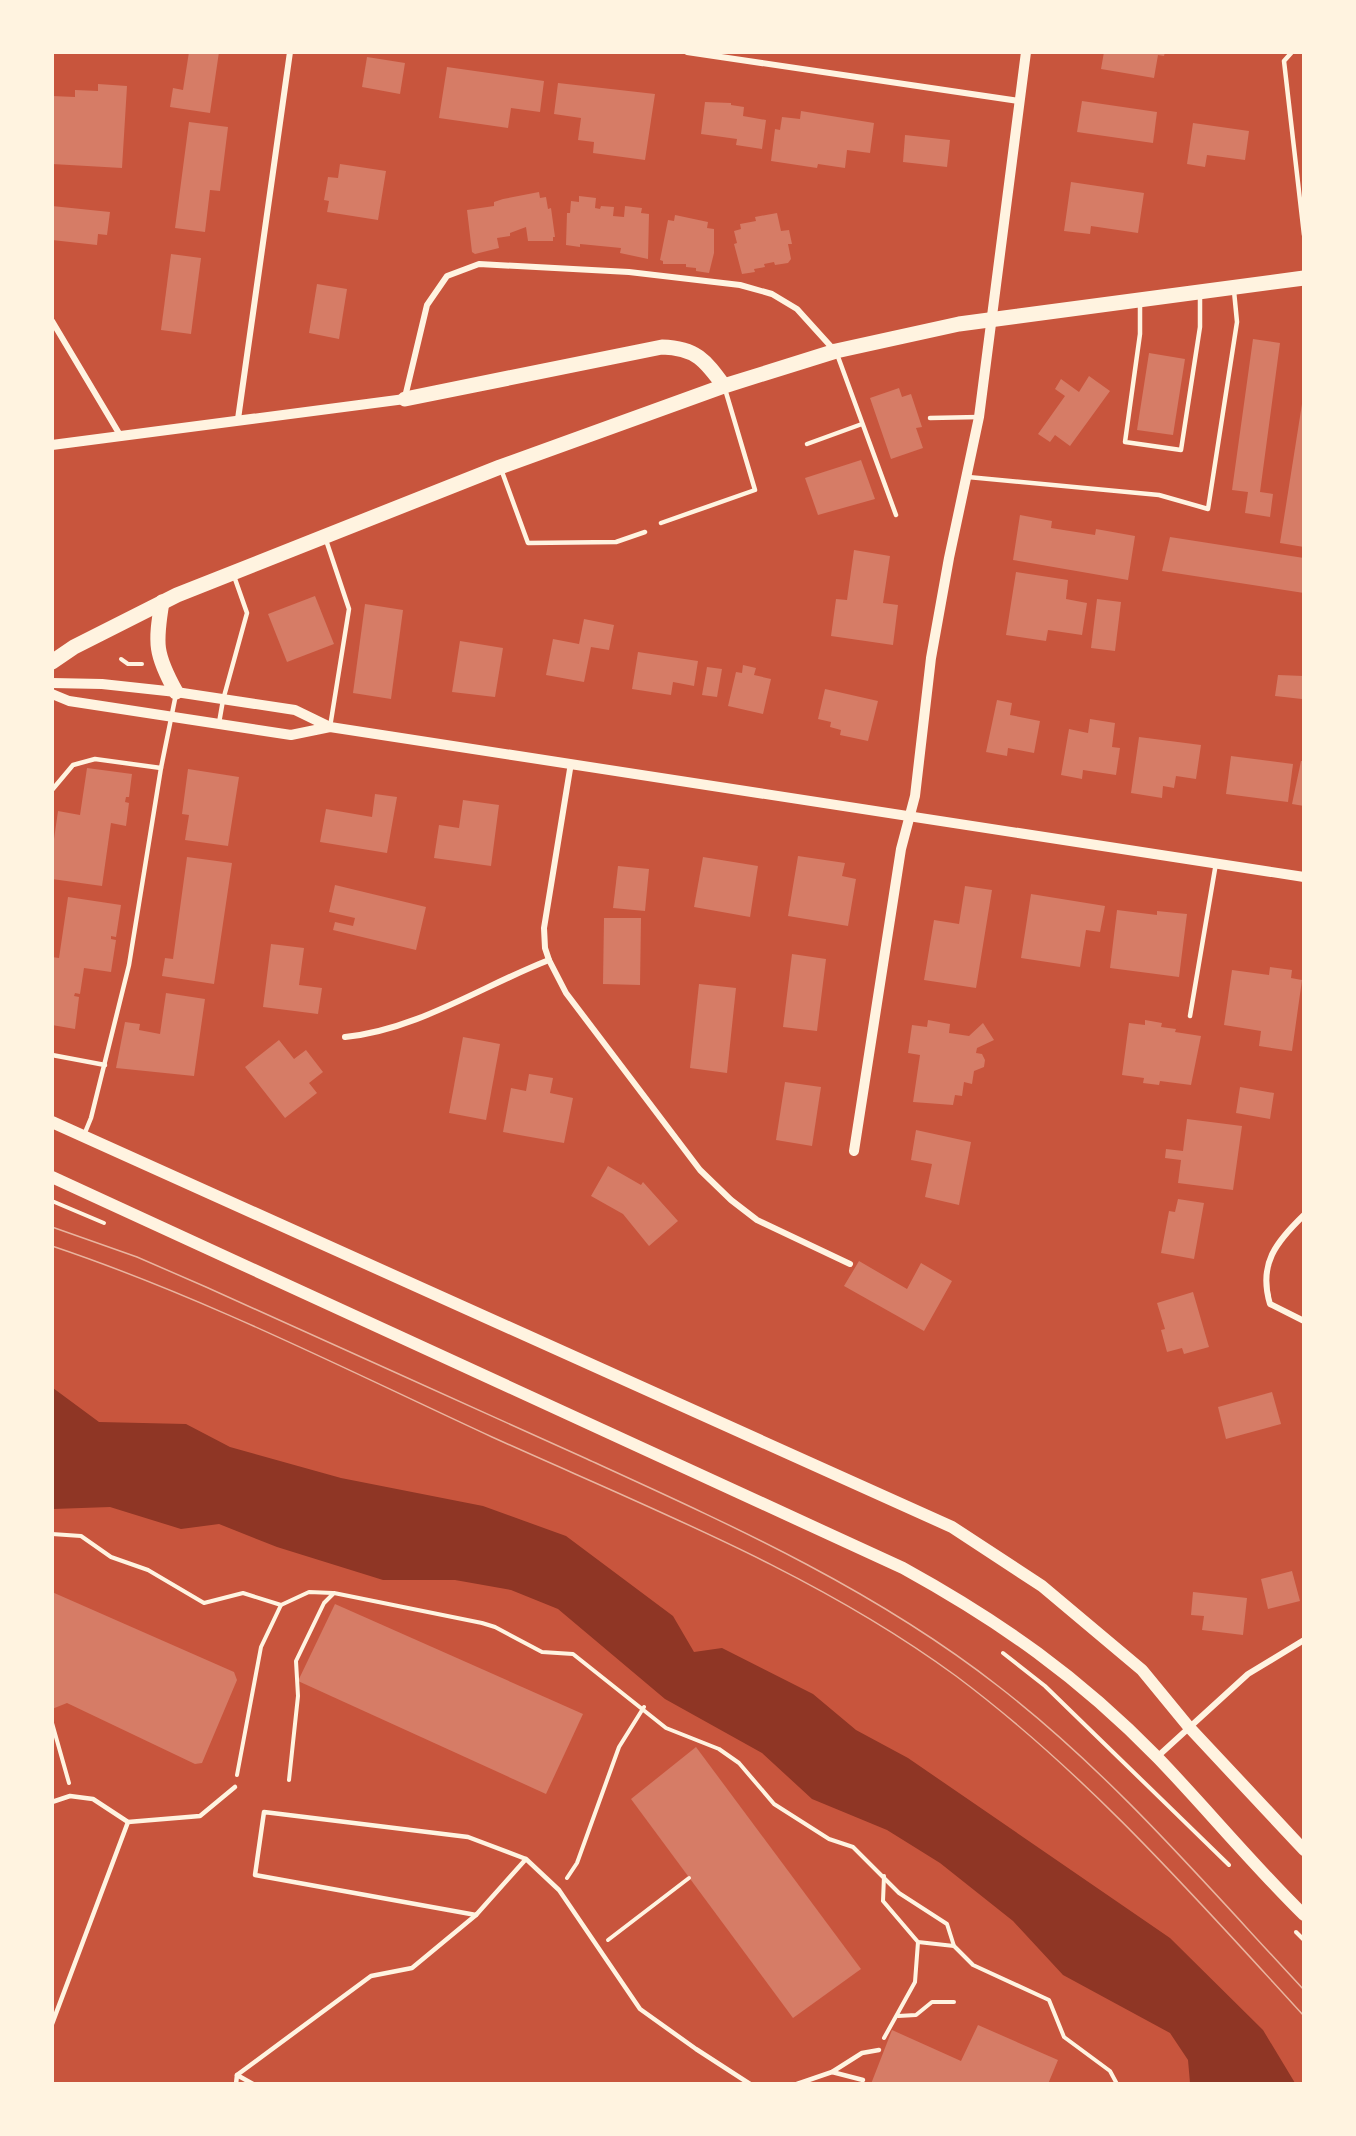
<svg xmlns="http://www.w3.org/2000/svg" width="1356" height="2136" viewBox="0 0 1356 2136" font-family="'Fira Sans Condensed',sans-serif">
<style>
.water{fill:#8f3625}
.building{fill:#d67c66}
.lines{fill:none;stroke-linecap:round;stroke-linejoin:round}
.path{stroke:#fff3e0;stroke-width:4}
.service{stroke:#fff3e0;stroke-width:4.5}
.minor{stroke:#fff3e0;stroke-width:6}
.tertiary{stroke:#fff3e0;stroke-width:10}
.secondary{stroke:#fff3e0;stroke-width:12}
.primary{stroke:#fff3e0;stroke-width:15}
.tram{stroke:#e9b49f;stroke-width:1.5}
</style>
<rect width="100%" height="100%" fill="#c8553d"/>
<path class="water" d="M53,1388l46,34 87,2 44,23 111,31 142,28 83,30 107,80 21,36 28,-4 91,46 43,36 52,28 262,180 93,92 32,53h-105l-2,-23 -18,-27 -107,-58 -50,-54 -73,-58 -53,-33 -75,-31 -50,-46 -97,-54 -107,-90 -47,-19 -56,-10h-72l-106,-33 -58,-23 -38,5 -71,-22 -57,2z"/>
<g class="building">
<path d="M189,52h30l-9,61 -40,-6 3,-19 10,2z"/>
<path d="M1104,52h61l-1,4 -6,-1 -4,23 -53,-9z"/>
<path d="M367,57l38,6 -5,31 -38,-7z"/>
<path d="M447,67l97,14 -4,31 -29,-4 -3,20 -69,-10z"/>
<path d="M558,83l97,11 -10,66 -52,-7 1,-11 -16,-2 3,-22 -27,-4z"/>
<path d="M98,84l29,2 -5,82 -70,-4v-68l23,1v-7l23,1z"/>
<path d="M1082,101l75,11 -4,31 -76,-11z"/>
<path d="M705,102l26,1v2l13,2 -1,9 23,4 -4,29 -26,-4 1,-6 -36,-5z"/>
<path d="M801,111l73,12 -4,30 -23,-3 -2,18 -27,-4 -1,4 -46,-7 4,-32 5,1 2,-13 18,2z"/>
<path d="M189,122l39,5 -8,64 -10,-1 -5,42 -30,-4z"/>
<path d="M1193,123l56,8 -4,29 -38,-5 -2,12 -18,-3z"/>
<path d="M905,135l45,5 -3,27 -44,-5z"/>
<path d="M340,164l46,7 -8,49 -51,-8 2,-11 -5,-1 4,-23 10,1z"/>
<path d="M1071,182l73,11 -6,40 -47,-7 -1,8 -26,-3z"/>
<path d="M539,192l1,6 6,-1 2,12 3,-1 4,29h-2v4h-25l-2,-14 -16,6v3l-13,2 2,10 -24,6 -3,-2 -5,-42 27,-4v-4l9,-3z"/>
<path d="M579,196l17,2 -1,10 5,1 1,-3 13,1 -1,9 11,1 1,-11 17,2 -1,5 8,1 -1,45 -28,-6 1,-5 -41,-4v3l-14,-2 1,-32h3l1,-12 8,1z"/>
<path d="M52,206l58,6 -3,23 -9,-1 -1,11 -45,-5z"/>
<path d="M777,213l4,18 8,-1 3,14h-4l3,15 -3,4 -13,2 -1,-3 -10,2 1,3 -11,2 1,3 -13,2 -8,-30 3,-1 -3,-12 7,-2 -1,-5 16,-3 -1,-4z"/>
<path d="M675,215l33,7 -1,6 7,1v24l-5,20 -13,-2v-3l-10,-1v-3h-23v-3l-3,-1 8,-40 6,1z"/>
<path d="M171,254l30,4 -10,76 -30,-4z"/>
<path d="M317,284l30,5 -8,50 -30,-6z"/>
<path d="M1253,339l27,4 -20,149 13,2 -3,23 -25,-4 3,-21 -16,-2z"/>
<path d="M1149,353l36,6 -12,76 -36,-5z"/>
<path d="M1089,376l21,15 -40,55 -15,-11 -5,7 -12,-8 27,-38 -10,-7 6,-10 18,13z"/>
<path d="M899,388l3,9 9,-3 11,33 -6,1 7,20 -32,11 -21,-61z"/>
<path d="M1302,404h2v143l-24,-4z"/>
<path d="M861,460l14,39 -57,16 -13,-37z"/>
<path d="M1020,515l32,6 -1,7 44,7 1,-6 39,7 -7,44 -115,-20z"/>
<path d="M1170,537l134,21v35l-142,-22z"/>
<path d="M854,550l36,6 -7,47 15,2 -5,40 -62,-9 5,-37 11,1z"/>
<path d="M1016,572l52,8 -2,19 21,4 -5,32 -34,-5 -2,11 -40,-6z"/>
<path d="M315,596l19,48 -47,18 -19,-48z"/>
<path d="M1097,599l24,3 -6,49 -24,-3z"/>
<path d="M365,604l38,6 -12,89 -38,-6z"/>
<path d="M584,619l30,6 -5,25 -18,-3 -7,35 -38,-7 7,-36 26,5z"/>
<path d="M460,641l43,7 -8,49 -43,-5z"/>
<path d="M638,652l60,9 -4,25 -21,-4 -2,13 -39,-6z"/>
<path d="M743,665l13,3 -2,7 17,4 -8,35 -35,-8 8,-34 6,1z"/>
<path d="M707,667l15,2 -5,28 -15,-2z"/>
<path d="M1278,675l26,1 -2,23 -27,-3z"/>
<path d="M825,689l53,12 -10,40 -28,-6 1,-5 -11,-3 1,-5 -13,-3z"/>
<path d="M997,700l15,3 -2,12 30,6 -6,32 -26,-5 -1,8 -21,-4z"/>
<path d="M1090,719l25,4 -3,24 8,1 -4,27 -33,-5 -1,9 -21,-4 8,-46 19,4z"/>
<path d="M1139,737l62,8 -5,34 -20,-3 -2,12 -11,-2 -1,12 -31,-5z"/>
<path d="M1231,756l62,8 -5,38 -62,-8z"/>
<path d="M1301,761h3v45l-12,-2z"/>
<path d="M87,768l45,6 -3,23h-3l-1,5 4,1 -3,23 -15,-3 -9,63 -50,-7v-26l6,-42 22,4z"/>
<path d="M188,769l51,8 -11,69 -43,-6 4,-25 -7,-1z"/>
<path d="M375,794l22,3 -10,56 -67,-11 6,-33 46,8z"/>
<path d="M463,800l36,5 -8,61 -57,-8 5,-33 20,3z"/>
<path d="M798,856l47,7 -3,13 14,3 -8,47 -60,-10z"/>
<path d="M187,857l45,6 -18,121 -52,-8 3,-18 8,1z"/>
<path d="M703,857l55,9 -8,51 -56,-10z"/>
<path d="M618,866l31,3 -4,42 -32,-3z"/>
<path d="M335,885l91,22 -10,43 -83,-20 2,-8 18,4 2,-8 -26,-6z"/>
<path d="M965,886l27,4 -16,98 -52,-8 10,-60 25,4z"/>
<path d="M1031,894l74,12 -5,26 -14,-2 -6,37 -59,-9z"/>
<path d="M68,897l53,8 -5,32 -5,-1v3l5,1 -5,32 -27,-4 -4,26 -5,-1 -1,3 5,1 -4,32 -23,-4v-68l7,1z"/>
<path d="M1117,910l40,5v-4l30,3 -8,63 -69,-9z"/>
<path d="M604,918h37l-1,67 -37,-1z"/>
<path d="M271,944l33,4 -5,37 23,3 -4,26 -55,-7z"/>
<path d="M792,954l34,5 -9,72 -34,-4z"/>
<path d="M1270,967l22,3 -1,8 11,2 -10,71 -33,-5 2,-15 -37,-6 8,-55 37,5z"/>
<path d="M699,984l37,4 -9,85 -37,-5z"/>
<path d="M166,993l39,6 -11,77 -78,-8 9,-46 15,2 -1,6 21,4z"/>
<path d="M928,1020l22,4 -1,9 20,3 14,-13 11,17 -17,8 -1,5 6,1 3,6 -1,7 -10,4 -2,13 -8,-2 -2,14 -7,-1 -2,10 -40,-3 7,-47 -12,-2 4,-28 15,2z"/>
<path d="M1145,1020l17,3 -1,4 15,2 -1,3 26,4 -10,49 -31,-4 -1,4 -16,-2 1,-5 -22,-3 7,-52 16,2z"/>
<path d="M463,1037l37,7 -14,76 -37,-7z"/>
<path d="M279,1040l15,19 12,-9 17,22 -14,11 8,10 -32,25 -40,-51z"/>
<path d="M529,1074l24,4 -3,15 23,5 -9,45 -61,-11 8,-44 15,3z"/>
<path d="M785,1082l36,5 -9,59 -36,-6z"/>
<path d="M1240,1087l34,6 -4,26 -34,-6z"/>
<path d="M1187,1119l55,7 -9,64 -55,-7 3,-23 -16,-2 1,-9 17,2z"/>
<path d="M916,1130l55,12 -12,63 -34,-8 7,-33 -21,-4z"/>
<path d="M608,1166l33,19 2,-3 35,39 -29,25 -26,-32 -32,-18z"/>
<path d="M1178,1199l26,4 -10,56 -33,-6 8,-42 6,1z"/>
<path d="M859,1261l48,28 14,-26 31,18 -28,50 -80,-45z"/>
<path d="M1193,1292l16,55 -25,7 -2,-6 -15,4 -6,-22 4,-1 -8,-26z"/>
<path d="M1272,1392l9,32 -55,15 -8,-32z"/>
<path d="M1292,1571l8,30 -32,8 -7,-30z"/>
<path d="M52,1592l182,80 3,8 -35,83 -7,1 -128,-61 -15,6z"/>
<path d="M1193,1592l54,6 -4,37 -41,-5 2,-14 -13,-1z"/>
<path d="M335,1604l248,110 -37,80 -248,-113z"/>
<path d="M696,1747l165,222 -68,49 -162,-219z"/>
<path d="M978,2025l80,35 -10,24h-177l21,-54 69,31z"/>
</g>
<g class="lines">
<g class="path">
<path d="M121,659l7,5h14"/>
<path d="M52,1201l52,22"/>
<path d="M52,1534l29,2 30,21 37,13 56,33 39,-10 38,12"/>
<path d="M1003,1653l42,33 184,179"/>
<path d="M52,1723l17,60"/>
<path d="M237,1775l24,-128 20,-42 28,-13 24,1"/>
<path d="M289,1780l9,-84 -2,-35 28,-58 10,-10 148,30 13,4 47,25 31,2 93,74 53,21 20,14 35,41 55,35 24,8 46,46 48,31 7,22 19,19 76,35 15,37 46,34 7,13"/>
<path d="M884,1876l-1,25 35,41 36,4"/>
<path d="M567,1878l10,-15 42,-116 25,-40"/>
<path d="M1296,1932l8,8"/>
<path d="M608,1940l81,-62"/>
<path d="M898,2016l18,-1 16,-13h22"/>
<path d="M884,2038l31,-56 3,-40"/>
</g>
<g class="service">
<path d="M1292,52l-8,9 20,174"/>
<path d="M1140,304v30l-15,108 56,8 19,-123v-31"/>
<path d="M837,354l59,161"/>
<path d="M930,418l49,-1"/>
<path d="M807,444l55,-20"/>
<path d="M501,469l27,74 88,-1 29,-10"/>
<path d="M968,477l191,18 49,14 29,-187 -3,-31"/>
<path d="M661,523l94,-33 -30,-101"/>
<path d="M326,540l23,69 -19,118"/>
<path d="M219,723l4,-23 24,-87 -13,-37"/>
<path d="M52,790l21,-25 22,-6 66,9"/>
<path d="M1190,1016l26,-153"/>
<path d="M52,1055l53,10"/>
<path d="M84,1135l7,-17 38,-153 32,-197 15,-74"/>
<path d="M52,1802l18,-6 23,3 35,23 72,-6 35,-29"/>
<path d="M526,1859l-50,56 -221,-40 9,-63 204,25 58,22 33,31 81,119 56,40 54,35"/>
<path d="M52,2024l76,-202"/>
<path d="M832,2072l31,8"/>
<path d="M237,2075l16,9"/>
<path d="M236,2084l1,-9 134,-99 41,-8 64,-53"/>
<path d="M797,2084l35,-12 30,-19 17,-3"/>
</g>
<g class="minor">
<path d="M687,52l332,49"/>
<path d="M52,321l68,114"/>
<path d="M405,397l22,-92 20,-29 32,-12 150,8 111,13 32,9 25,15 38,42"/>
<path d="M238,419l52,-367"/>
<path d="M571,763l-27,165 1,20 4,12 17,33 134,177 31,30 26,20 93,44"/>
<path d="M345,1037c72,-7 137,-51 204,-77"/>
<path d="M1304,1215c-28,27 -46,49 -34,89l34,17"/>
<path d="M1157,1757l91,-83 56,-34"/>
</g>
<g class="tertiary">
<path d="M52,445l353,-46"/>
<path d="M52,683l50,1 74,8 119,18 35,17 974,150"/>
<path d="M52,694l17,7 222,34 39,-8"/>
<path d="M854,1151l47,-302 14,-53 16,-138 18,-100 30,-141 47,-365"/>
</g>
<g class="secondary">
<path d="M52,1122l900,405 90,59 100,84 46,56 116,124"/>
<path d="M52,1177l851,391c98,54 176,109 255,190 49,51 95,107 146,157"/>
</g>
<g class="primary">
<path d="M405,399l257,-52c34,1 43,13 62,39"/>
<path d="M162,602c-7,42 -7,52 14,90"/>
<path d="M52,662l22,-15 103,-52 323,-128 224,-81 112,-35 123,-27 345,-46"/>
</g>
<g class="tram">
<path d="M52,1227l85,30 69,30c127,57 254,115 381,172 142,65 287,130 411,227 114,88 208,199 306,304"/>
<path d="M52,1246c152,51 295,124 440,191 157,71 324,136 464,239 131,98 238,220 348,340"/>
</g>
</g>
<rect width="1356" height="2136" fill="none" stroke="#fff3e0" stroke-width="108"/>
</svg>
